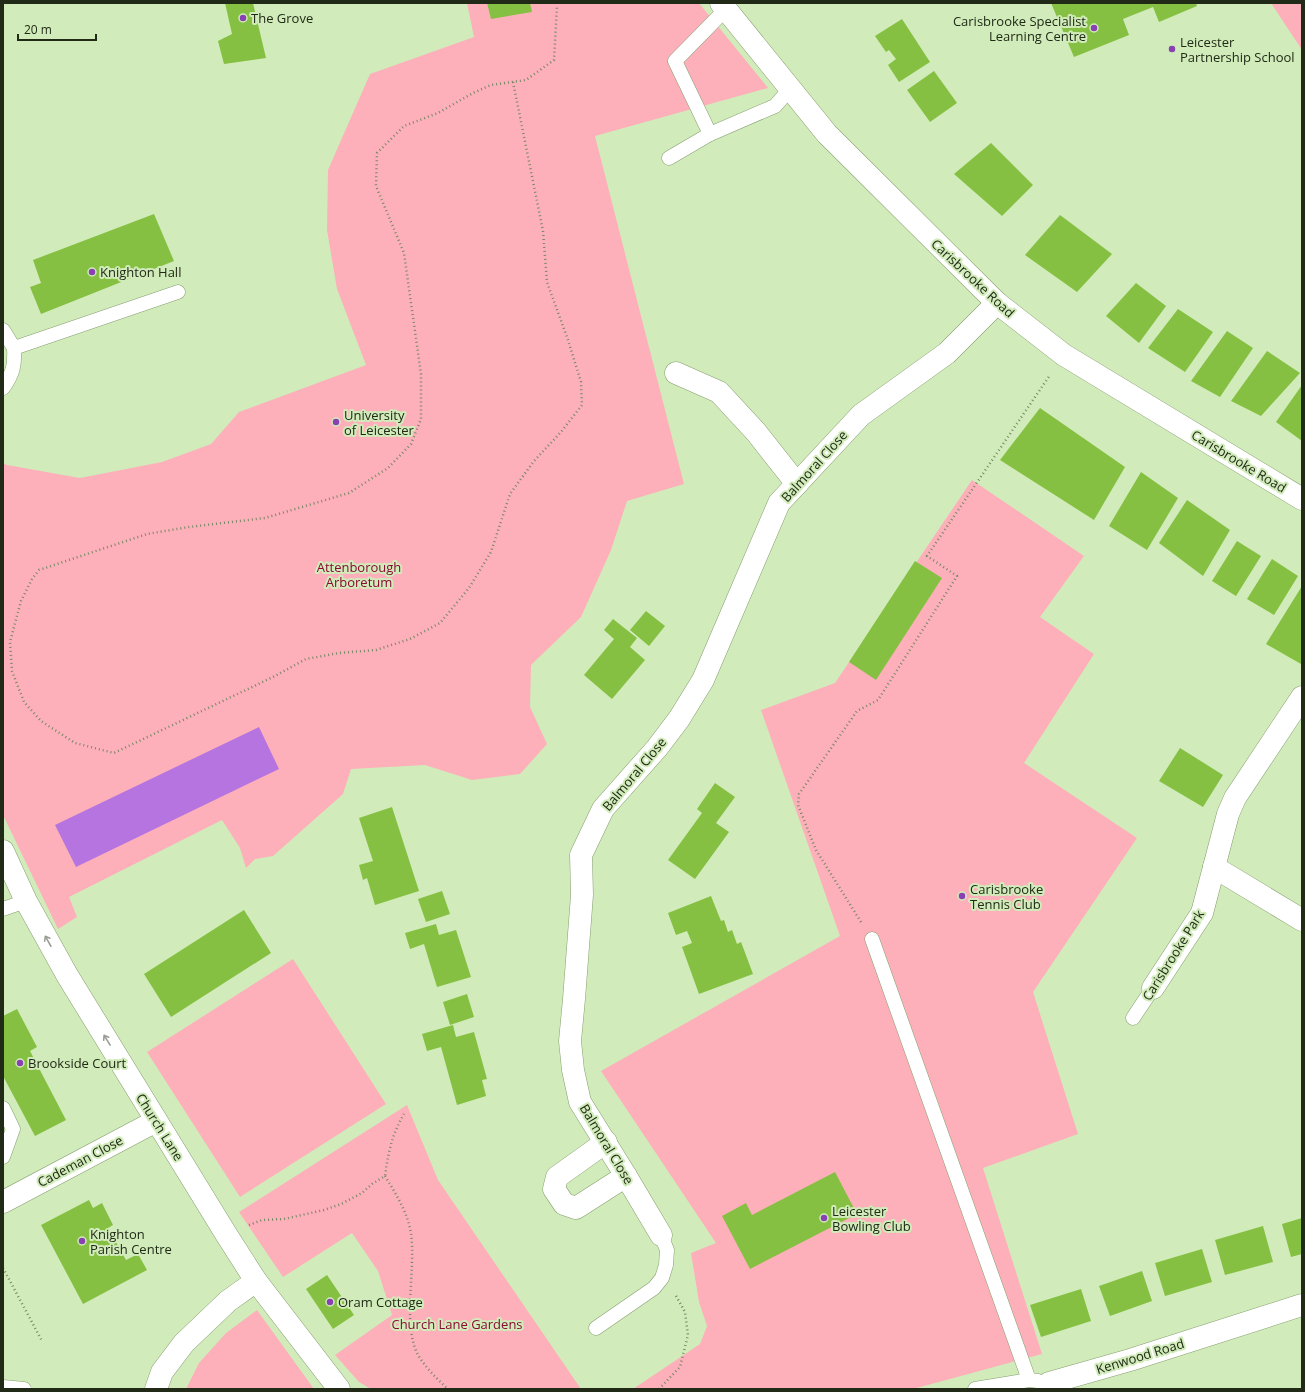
<svg xmlns="http://www.w3.org/2000/svg" width="1305" height="1392" viewBox="0 0 1305 1392" font-family="'Open Sans',sans-serif">
<style>
.green{fill:#fdb0ba}
.water{fill:#b674e0}
.building{fill:#85c042}
.lines{fill:none;stroke-linecap:round;stroke-linejoin:round}
.lane-casing{stroke:#869e70;stroke-width:15}
.street-casing{stroke:#869e70;stroke-width:23}
.path{stroke:#768866;stroke-width:2.5;stroke-dasharray:1 3;stroke-linecap:butt}
.lane{stroke:#fff;stroke-width:14}
.street{stroke:#fff;stroke-width:22}
.oneway{stroke:#9b9f97}
.poi-dot{fill:#8840b2;stroke:#d1ecba;stroke-width:1.5}
.labels{text-anchor:middle;stroke-width:4;stroke-linejoin:round;paint-order:stroke}
.poi-label{font-size:13px;fill:#202a17;stroke:#d1ecba;text-anchor:start}
.street-label{font-size:13px;fill:#202a17;stroke:#d1ecba}
.park-label{font-size:13px;fill:#8a0935;stroke:#d1ecba}
</style>
<rect width="100%" height="100%" fill="#d1ecba"/>
<g class="green">
<path d="M467,3h232l69,85 -173,48 89,348 -57,17 -16,49 -30,67 -50,48 -1,42 17,37 -27,30 -48,6 -47,-15 -74,4 -8,25 -70,62 -18,3 -9,9 -6,-20 -18,-28 -153,77 8,20 -19,12 -55,-114v-352l4,2 73,13 82,-16 49,-18 28,-32 127,-47 -29,-76 -10,-59 1,-60 42,-96 104,-37z"/>
<path d="M1271,3h31v47z"/>
<path d="M972,480l112,76 -44,61 54,37 -70,109 113,75 -104,154 45,142 -95,34 59,186 -129,35h-280l67,-45 7,-18 -8,-24 -8,-49 25,-10 -115,-172 239,-135 -79,-226 74,-27z"/>
<path d="M293,959l93,145 -146,93 -93,-145z"/>
<path d="M407,1105l31,75 143,209h-210l-12,-7 -24,-27 57,-40 -14,-44 -26,-38 -69,44 -44,-65z"/>
<path d="M257,1310l57,79h-128l13,-26 27,-30z"/>
</g>
<path class="water" d="M259,727l20,42 -203,98 -21,-42z"/>
<g class="building">
<path d="M225,3h28l13,55 -42,6 -6,-23 14,-7z"/>
<path d="M487,3h43l2,9 -41,7z"/>
<path d="M1051,3h145l1,3 -38,16 -6,-15 -30,12 6,16 -55,22z"/>
<path d="M902,19l28,43 -31,20 -11,-17 8,-6 -7,-9 -3,2 -11,-16z"/>
<path d="M934,71l23,32 -27,19 -23,-32z"/>
<path d="M991,143l42,42 -31,31 -48,-42z"/>
<path d="M154,214l20,47 -133,53 -11,-27 11,-4 -8,-23z"/>
<path d="M1060,215l52,39 -35,38 -52,-37z"/>
<path d="M1136,283l30,23 -27,37 -33,-27z"/>
<path d="M1178,309l35,23 -28,40 -37,-24z"/>
<path d="M1227,331l26,17 -33,49 -29,-16z"/>
<path d="M1267,351l33,22 -39,43 -30,-15z"/>
<path d="M1302,385v56l-26,-19z"/>
<path d="M1040,408l85,59 -31,53 -94,-60z"/>
<path d="M1141,472l37,26 -31,52 -38,-24z"/>
<path d="M1187,500l43,30 -27,46 -44,-33z"/>
<path d="M1237,541l24,15 -25,40 -24,-15z"/>
<path d="M1272,559l26,17 -24,39 -27,-16z"/>
<path d="M915,561l27,17 -66,102 -27,-18z"/>
<path d="M1302,586v76l-1,2 -35,-20z"/>
<path d="M646,611l19,15 -16,20 -19,-16z"/>
<path d="M613,619l24,19 -7,9 15,13 -33,39 -28,-24 30,-36 -10,-9z"/>
<path d="M1180,748l43,27 -20,32 -44,-26z"/>
<path d="M715,783l20,14 -19,26 13,9 -34,47 -27,-19 34,-47 -5,-4z"/>
<path d="M392,807l27,84 -44,14 -8,-27 -4,2 -4,-15 14,-4 -14,-43z"/>
<path d="M442,891l8,23 -24,8 -8,-23z"/>
<path d="M711,896l10,25 3,-1 4,12 4,-2 5,14 4,-2 12,32 -54,20 -17,-47 10,-4 -5,-12 -11,4 -8,-22z"/>
<path d="M244,910l27,43 -100,64 -27,-43z"/>
<path d="M436,924l3,11 17,-5 15,47 -34,10 -13,-43 -14,5 -5,-16z"/>
<path d="M467,994l7,23 -24,8 -7,-23z"/>
<path d="M17,1009l20,38 -7,4 36,69 -31,16 -32,-60v-60z"/>
<path d="M453,1025l3,12 18,-5 13,47 -5,1 4,16 -29,9 -16,-58 -14,4 -5,-17z"/>
<path d="M835,1172l22,42 -107,55 -28,-53 24,-13 6,12z"/>
<path d="M89,1200l4,8 9,-5 11,22 -5,3 18,32 12,-6 9,16 -64,34 -42,-79z"/>
<path d="M1302,1218v36l-11,3 -9,-33z"/>
<path d="M1263,1226l10,36 -48,13 -10,-35z"/>
<path d="M1202,1249l10,33 -47,14 -10,-33z"/>
<path d="M1142,1271l10,30 -42,15 -11,-30z"/>
<path d="M327,1275l27,40 -21,14 -27,-40z"/>
<path d="M1081,1289l10,32 -50,16 -11,-32z"/>
</g>
<g class="lines">
<g class="lane-casing">
<g id="lane">
<path d="M710,134l65,-28 15,-17"/>
<path d="M669,158l41,-24 -35,-73 51,-52"/>
<path d="M3,330l11,18"/>
<path d="M3,388c10,-14 12,-23 11,-40l164,-56"/>
<path d="M3,909l23,-8"/>
<path d="M872,939l157,441"/>
<path d="M1133,1018l20,-30"/>
<path d="M3,1108l10,21 -10,28"/>
<path d="M596,1328l58,-40 8,-10 4,-13 1,-15 -6,-15"/>
<path d="M3,1387l21,2"/>
<path d="M975,1389l54,-9 9,1"/>
</g>
</g>
<g class="street-casing">
<g id="street">
<path d="M721,3l106,131 170,169 67,52 238,144"/>
<path d="M676,373l43,19 37,40 41,52"/>
<path d="M3,851l23,50 41,74 159,259 30,47 83,108"/>
<path d="M1214,867l88,53"/>
<path d="M1153,988l49,-75 26,-99 7,-16 67,-101"/>
<path d="M606,1142l-49,35 -3,12 10,15 12,4 50,-32"/>
<path d="M3,1202l153,-81"/>
<path d="M661,1235l-35,-59 -46,-74 -7,-32 -3,-29 4,-42 8,-104 -1,-40 22,-46 54,-61 22,-29 24,-39 76,-177 82,-88 86,-62 50,-50"/>
<path d="M1049,1383l81,-23 172,-55"/>
<path d="M156,1389l6,-17 22,-29 44,-42 28,-20"/>
</g>
</g>
<g class="path">
<path d="M513,82l30,149 4,51 21,58 13,42 1,23 -21,27 -27,29 -24,33 -19,58 -22,36 -29,35 -30,16 -34,11 -37,3 -33,6 -33,18 -159,76 -39,-10 -34,-22 -17,-19 -12,-31 -2,-29 11,-41 11,-22 7,-9 108,-36 42,-7 76,-9 84,-25 39,-25 23,-24 10,-25v-45l-17,-121 -28,-67 1,-33 27,-27 34,-13 35,-20 18,-8 35,-5 28,-20 3,-54"/>
<path d="M861,922l-45,-72 -18,-45 1,-11 58,-83 21,-11 79,-124 -30,-20 123,-181"/>
<path d="M385,1176c11,18 23,37 26,58 5,35 -9,91 7,121 8,13 19,24 30,34"/>
<path d="M249,1225l13,-5 22,-1 40,-9 17,-6 21,-11 10,-9 13,-8c3,-22 7,-42 19,-62"/>
<path d="M3,1268l39,73"/>
<path d="M659,1389l21,-22 8,-32 -3,-23 -10,-18"/>
</g>
<use href="#lane" class="lane"/>
<use href="#street" class="street"/>
</g>
<defs><path id="oneway-shaft" d="M-6 0H5M1.5-3L5.5 0L1.5 3" fill="none" stroke-width="1.6" stroke-linecap="round" stroke-linejoin="round"/></defs>
<g class="oneway">
<use href="#oneway-shaft" transform="translate(48 941) rotate(-119)"/>
<use href="#oneway-shaft" transform="translate(107 1040) rotate(-122)"/>
</g>
<g class="poi-dot">
<circle cx="243" cy="18" r="4"/>
<circle cx="1094" cy="28" r="4"/>
<circle cx="1172" cy="49" r="4"/>
<circle cx="92" cy="272" r="4"/>
<circle cx="336" cy="422" r="4"/>
<circle cx="962" cy="896" r="4"/>
<circle cx="20" cy="1063" r="4"/>
<circle cx="824" cy="1218" r="4"/>
<circle cx="82" cy="1241" r="4"/>
<circle cx="330" cy="1302" r="4"/>
</g>
<g class="labels">
<g class="poi-label">
<text x="251" y="23">The Grove</text>
<text x="1086" y="26" text-anchor="end">Carisbrooke Specialist<tspan x="1086" dy="15">Learning Centre</tspan></text>
<text x="1180" y="47">Leicester<tspan x="1180" dy="15">Partnership School</tspan></text>
<text x="100" y="277">Knighton Hall</text>
<text x="344" y="420">University<tspan x="344" dy="15">of Leicester</tspan></text>
<text x="970" y="894">Carisbrooke<tspan x="970" dy="15">Tennis Club</tspan></text>
<text x="28" y="1068">Brookside Court</text>
<text x="832" y="1216">Leicester<tspan x="832" dy="15">Bowling Club</tspan></text>
<text x="90" y="1239">Knighton<tspan x="90" dy="15">Parish Centre</tspan></text>
<text x="338" y="1307">Oram Cottage</text>
</g>
<g class="street-label">
<text transform="translate(973 278) rotate(43)" y="5">Carisbrooke Road</text>
<text transform="translate(1239 461) rotate(31)" y="5">Carisbrooke Road</text>
<text transform="translate(814 466) rotate(-48)" y="5">Balmoral Close</text>
<text transform="translate(634 774) rotate(-50)" y="5">Balmoral Close</text>
<text transform="translate(1173 955) rotate(-58)" y="5">Carisbrooke Park</text>
<text transform="translate(160 1127) rotate(58)" y="5">Church Lane</text>
<text transform="translate(607 1144) rotate(59)" y="5">Balmoral Close</text>
<text transform="translate(80 1161) rotate(-28)" y="5">Cademan Close</text>
<text transform="translate(1140 1356) rotate(-17)" y="5">Kenwood Road</text>
</g>
<g class="park-label">
<text x="359" y="572">Attenborough<tspan x="359" dy="15">Arboretum</tspan></text>
<text x="457" y="1329">Church Lane Gardens</text>
</g>
</g>
<rect width="1305" height="1392" fill="none" stroke="#202a17" stroke-width="8"/>
<path d="M18 34v6h78v-6" fill="none" stroke="#202a17" stroke-width="2"/>
<text x="24" y="34" font-size="12" fill="#202a17" stroke="#d1ecba" stroke-width="3" paint-order="stroke">20 m</text>
</svg>
